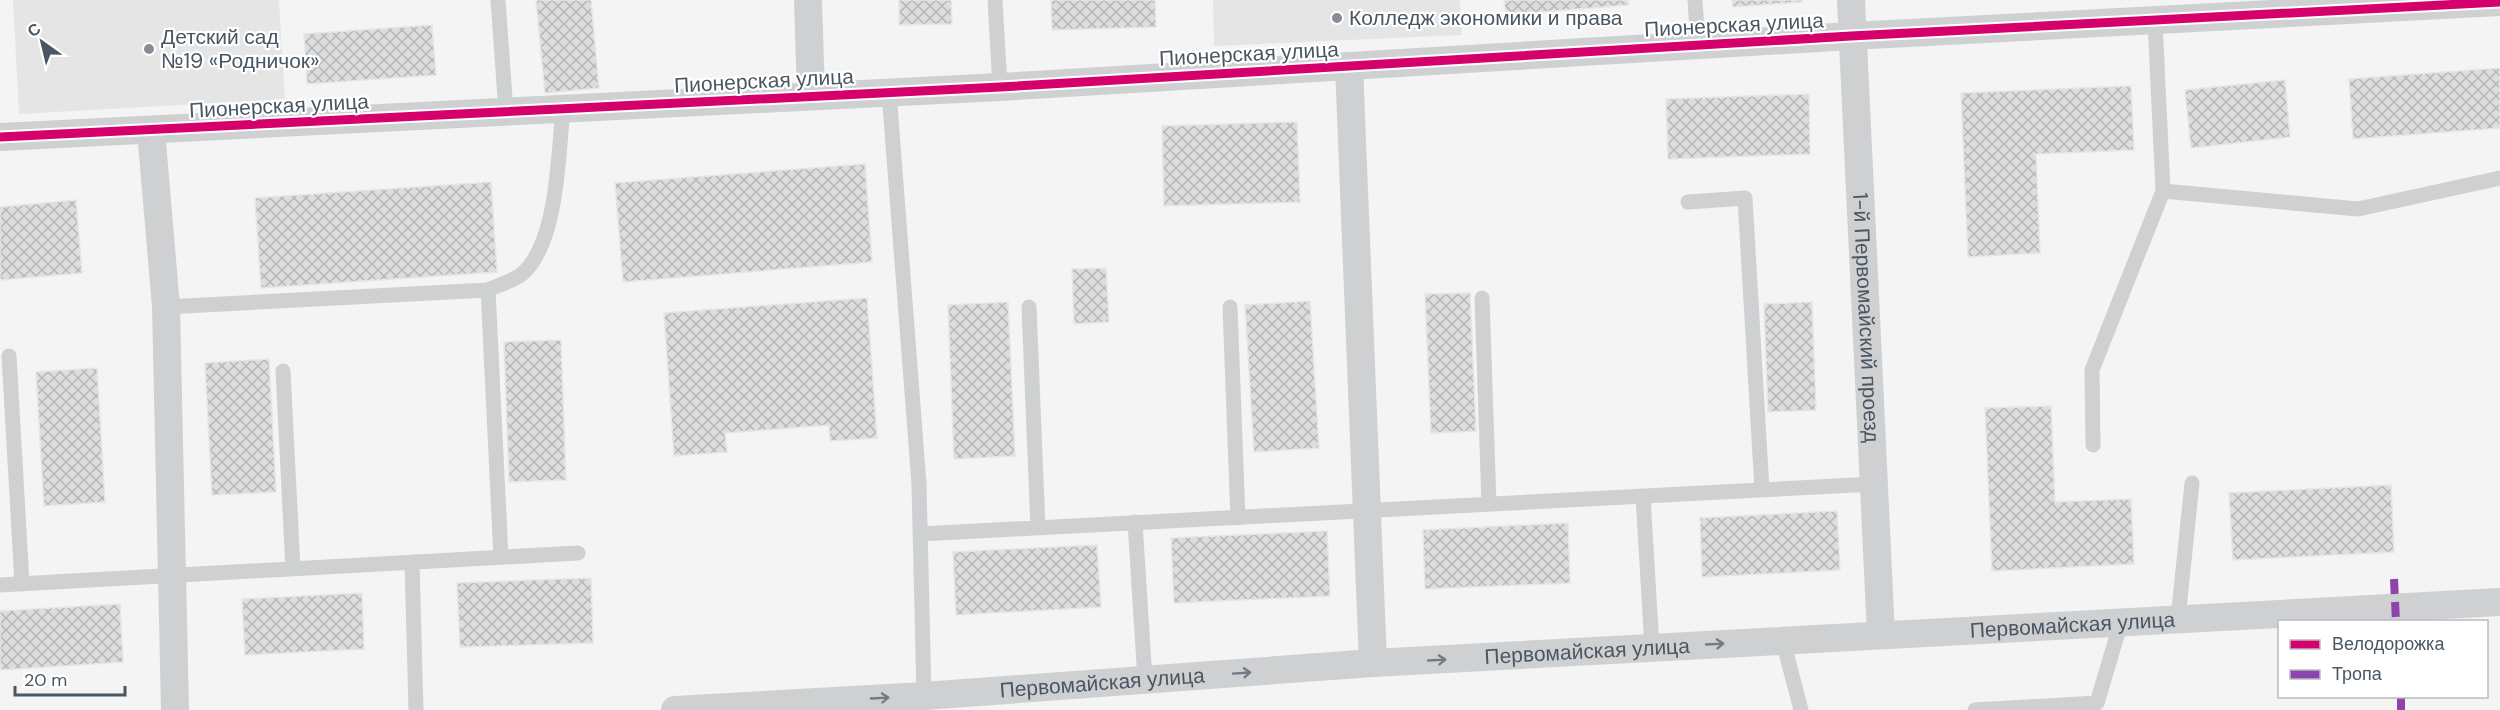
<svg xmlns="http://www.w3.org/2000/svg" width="2500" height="710" font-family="'DM Sans',sans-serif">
	<defs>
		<pattern id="building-cross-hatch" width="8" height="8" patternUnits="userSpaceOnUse" patternTransform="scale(1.5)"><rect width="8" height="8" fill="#ddddde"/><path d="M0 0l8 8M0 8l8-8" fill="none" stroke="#b5b6b7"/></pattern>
	</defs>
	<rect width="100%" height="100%" fill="#f4f4f4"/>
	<!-- education -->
	<path fill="#e6e5e6" d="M13,0H279L285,99L19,114Z
		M1213,0H1460L1462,35L1214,46Z"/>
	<!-- building -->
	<path fill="url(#building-cross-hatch)" stroke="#e5e6e7" stroke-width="1.5" d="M536,0H591L599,88L545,93Z
		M899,0H951L952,24L899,25Z
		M1051,0H1155L1156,27L1052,30Z
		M1504,0H1628V5L1506,15Z
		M1732,0H1802V2L1733,7Z
		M432,25L436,75L307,84L304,34Z
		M2500,68V128L2353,139L2349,79Z
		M2285,80L2290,137L2191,148L2185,90Z
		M2131,86L2134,150L2036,154L2040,253L1968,257L1961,93Z
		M1809,94L1810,154L1668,159L1666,99Z
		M1297,122L1300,202L1164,206L1162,126Z
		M865,164L872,262L623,282L615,183Z
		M491,182L497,272L261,288L255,198Z
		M76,200L82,273L0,280V207Z
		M1106,268L1109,322L1074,324L1072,269Z
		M1470,293L1476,431L1431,433L1425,294Z
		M867,298L877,438L830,441L829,425L725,433L727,452L674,456L664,313Z
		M1310,301L1319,448L1254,452L1245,305Z
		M1008,302L1015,456L954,459L948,305Z
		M1812,302L1816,410L1768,412L1764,304Z
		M561,340L566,480L509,482L504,342Z
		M269,359L276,492L212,495L205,363Z
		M97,368L105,502L44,506L36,372Z
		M2051,406L2055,502L2131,499L2134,564L1992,571L1985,408Z
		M2391,485L2394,552L2233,560L2229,493Z
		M1837,511L1840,570L1702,577L1700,518Z
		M1568,523L1570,583L1425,589L1423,530Z
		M1327,531L1330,596L1174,603L1171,538Z
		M1097,545L1101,607L956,615L953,552Z
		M591,578L593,643L460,647L457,583Z
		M362,593L364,649L245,655L242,599Z
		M120,604L123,662L0,670V611Z"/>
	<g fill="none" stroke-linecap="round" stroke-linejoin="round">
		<!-- service -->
		<path stroke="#ced0d2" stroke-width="15" d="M498,0L506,112
			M995,0L1000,87
			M1695,0L1698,45
			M2155,20L2163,191L2358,209L2500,178
			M889,92L919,484L924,696
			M1688,202L1745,198L1762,490
			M488,290L501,557
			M1482,298L1489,504
			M166,307L488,290C498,285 513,281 522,274C558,243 558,155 563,109
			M1029,307L1038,528
			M1230,307L1238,518
			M9,356L22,584
			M283,371L293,569
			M2093,445L2092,370L2163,191
			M1643,496L1652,648
			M1135,522L1145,680
			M920,534L1874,484
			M412,562L416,710
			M0,585L578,553
			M2178,619L2192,483
			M1783,641L1801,710
			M1975,710L2097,703L2121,622"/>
		<!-- minor -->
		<g stroke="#ced0d2" stroke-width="28">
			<path d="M808,0L811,96"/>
			<path id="s1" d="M1851,0L1881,635"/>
			<path d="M1349,66L1373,663"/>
			<path d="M151,131L166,307L175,710"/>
			<path d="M0,137L1000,87L1851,36L2500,2"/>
			<path id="s2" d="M675,710L924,696L1373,663L2500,602"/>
		</g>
		<!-- quiet -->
		<path stroke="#8e44ad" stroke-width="8" stroke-dasharray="15 8" stroke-linecap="butt" d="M2394,579L2396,622
			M2401,696V710"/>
		<defs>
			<path id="cycleway" d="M0,137L1000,87L1851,36L2500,2"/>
		</defs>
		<!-- cycleway casing -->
		<use href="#cycleway" stroke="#fff" stroke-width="13"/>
		<!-- cycleway -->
		<use href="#cycleway" stroke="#d6006c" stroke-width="9"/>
	</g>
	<!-- one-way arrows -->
	<defs><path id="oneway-shaft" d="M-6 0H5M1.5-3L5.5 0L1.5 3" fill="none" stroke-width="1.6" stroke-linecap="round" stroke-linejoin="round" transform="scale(1.5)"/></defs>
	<g stroke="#727b83">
		<use href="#oneway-shaft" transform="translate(1715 644) rotate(-3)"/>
		<use href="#oneway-shaft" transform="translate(1437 660) rotate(-3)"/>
		<use href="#oneway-shaft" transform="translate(1242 673) rotate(-4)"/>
		<use href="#oneway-shaft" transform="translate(880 698) rotate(-3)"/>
	</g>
	<!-- markers -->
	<g fill="#868d94" stroke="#fff" stroke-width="2">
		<circle cx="1337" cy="18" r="6"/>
		<circle cx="149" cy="49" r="6"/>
	</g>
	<g text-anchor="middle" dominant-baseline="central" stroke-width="4.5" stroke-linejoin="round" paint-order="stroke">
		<!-- poi labels -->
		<g font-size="21" fill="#4a5661" stroke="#fff" text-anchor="start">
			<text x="1349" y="18">Колледж экономики и права</text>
			<text x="161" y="37">Детский сад<tspan x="161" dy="24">№19 «Родничок»</tspan></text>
		</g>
		<!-- street labels -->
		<g font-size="21" fill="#4a5661" stroke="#fff">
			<text transform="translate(1734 25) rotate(-3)">Пионерская улица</text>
			<text transform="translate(1249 54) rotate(-3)">Пионерская улица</text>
			<text transform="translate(764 81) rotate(-3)">Пионерская улица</text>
			<text transform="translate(279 106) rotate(-3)">Пионерская улица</text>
			<text stroke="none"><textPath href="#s1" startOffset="318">1-й Первомайский проезд</textPath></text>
			<text stroke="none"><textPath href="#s2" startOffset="1400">Первомайская улица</textPath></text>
			<text stroke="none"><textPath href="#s2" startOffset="914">Первомайская улица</textPath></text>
			<text stroke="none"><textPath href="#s2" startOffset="428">Первомайская улица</textPath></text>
		</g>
	</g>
	<!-- legend -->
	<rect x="2278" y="620" width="210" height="78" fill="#ffffff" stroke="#b7bbc0" stroke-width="1.5"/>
	<rect x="2290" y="640" width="30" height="9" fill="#d6006c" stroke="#b7bbc0" stroke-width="1.5"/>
	<text x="2332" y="650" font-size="18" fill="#4a5661">Велодорожка</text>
	<rect x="2290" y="670" width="30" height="9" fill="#8e44ad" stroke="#b7bbc0" stroke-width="1.5"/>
	<text x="2332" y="680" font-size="18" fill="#4a5661">Тропа</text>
	<!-- north arrow -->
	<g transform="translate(42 42) rotate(326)" stroke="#ffffff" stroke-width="4.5" paint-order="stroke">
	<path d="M0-4.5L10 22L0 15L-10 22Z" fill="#4a5661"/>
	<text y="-9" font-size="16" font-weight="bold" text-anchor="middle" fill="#4a5661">С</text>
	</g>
	<!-- scale -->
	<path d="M15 686v9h110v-9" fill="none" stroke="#4a5661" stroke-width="3"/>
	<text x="24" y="686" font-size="18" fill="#4a5661" stroke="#ffffff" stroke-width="4.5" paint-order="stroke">20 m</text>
</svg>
